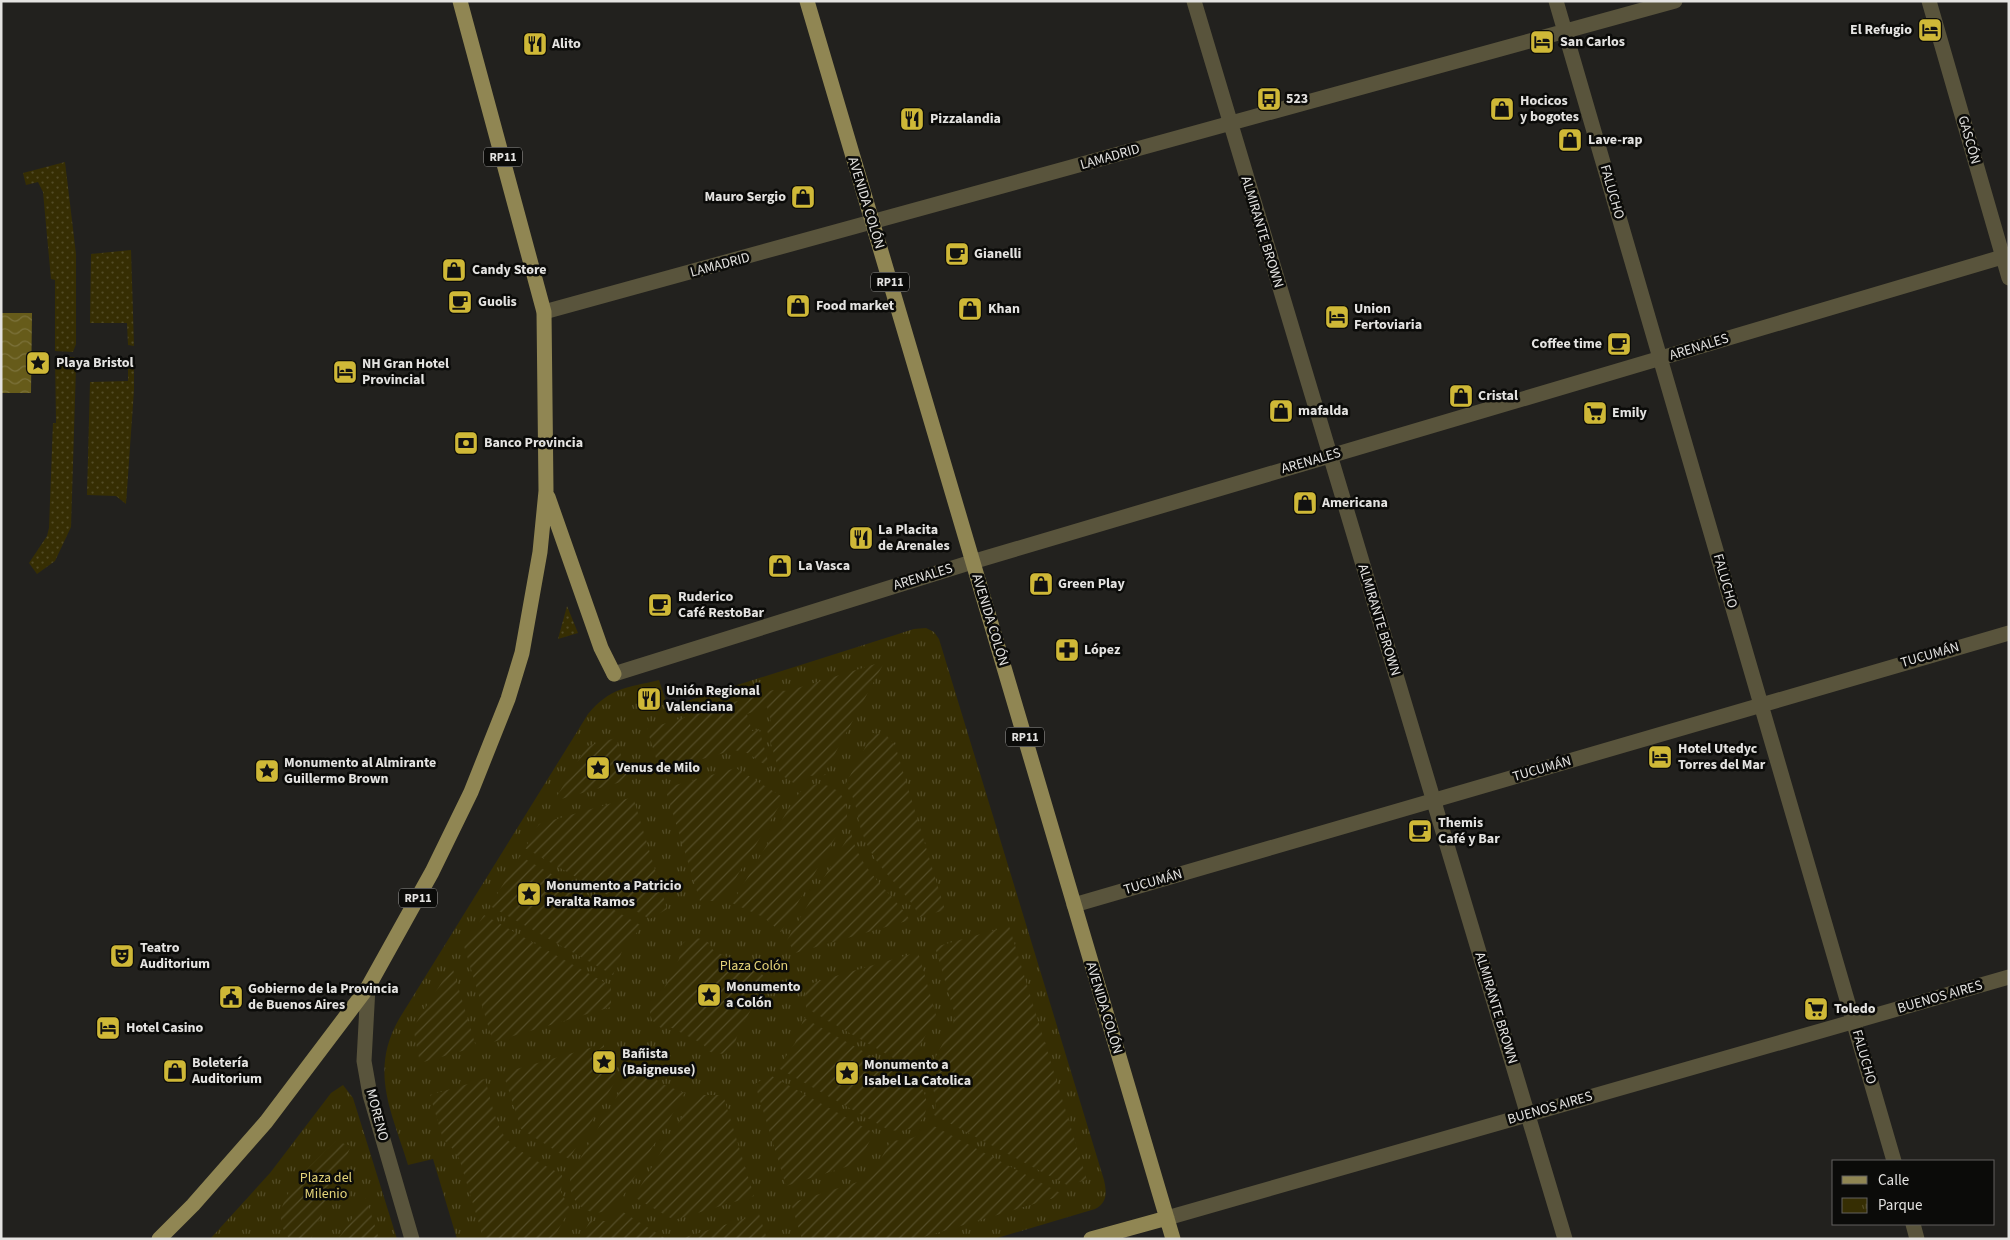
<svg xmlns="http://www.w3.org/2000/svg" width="2010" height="1240" font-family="'Source Sans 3',sans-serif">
	<defs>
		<pattern id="grass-dots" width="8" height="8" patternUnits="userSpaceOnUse" patternTransform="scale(1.25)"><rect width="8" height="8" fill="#362e03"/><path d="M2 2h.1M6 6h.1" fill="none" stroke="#534c27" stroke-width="1.8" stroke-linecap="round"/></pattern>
		<pattern id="park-tufts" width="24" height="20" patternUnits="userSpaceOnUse" patternTransform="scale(1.25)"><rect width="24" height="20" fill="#362e03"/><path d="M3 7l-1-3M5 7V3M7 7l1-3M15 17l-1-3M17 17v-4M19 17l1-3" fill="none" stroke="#534c27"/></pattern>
		<pattern id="garden-furrows" width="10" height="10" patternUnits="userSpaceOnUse" patternTransform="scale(1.25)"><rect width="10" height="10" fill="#362e03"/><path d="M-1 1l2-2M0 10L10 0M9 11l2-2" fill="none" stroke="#534c27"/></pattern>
		<pattern id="water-waves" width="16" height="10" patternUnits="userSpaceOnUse" patternTransform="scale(1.25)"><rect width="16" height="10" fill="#665b1a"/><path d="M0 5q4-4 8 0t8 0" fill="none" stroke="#7c723b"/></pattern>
	</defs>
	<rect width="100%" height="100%" fill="#22211e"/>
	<!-- grass -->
	<path fill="url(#grass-dots)" d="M65,162L76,254V344L73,352L55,351V280L51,279L43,192L38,182L26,185L23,173Z
		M131,250L134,346L128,345L127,323H90L91,254Z
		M58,357H74L76,367L71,527L55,561L37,574L29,563L47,536L49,528L53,423H56L55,359Z
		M134,359V390L126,504L116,496L87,495L90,382L128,381V360Z
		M567,606L578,633L558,639Z"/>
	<!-- park -->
	<path fill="url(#park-tufts)" d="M926,628L934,632L939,639L1104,1180C1107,1193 1107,1203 1095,1209L994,1239H457L433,1159L408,1165C392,1112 369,1072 399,1019L588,714C611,687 626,688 659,680L668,707L914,629Z
		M343,1085L353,1098L397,1239H210L270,1173L331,1093Z"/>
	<!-- garden -->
	<path fill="url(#garden-furrows)" d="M885,661L824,774L826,775L808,776L795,784L780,774L766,727L772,725L767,707L747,714L752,731L759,729L770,768L747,753L734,750L660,771L647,729L773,690L788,691Z
		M873,733L887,736L895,745L945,910L920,917C904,886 876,871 863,835C856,817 858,799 845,785Z
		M616,738L628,780L554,801L587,746Z
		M736,768L784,798L722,901H700L665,788Z
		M817,784C837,785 848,797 847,817L781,932L763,917L732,903L795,798L804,788Z
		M633,797L667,909L650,919L525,848L539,824Z
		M851,832C858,869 891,891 910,920L795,953L787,940Z
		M520,856L642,926L622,951L613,975L490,906Z
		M484,915L611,986V1007L493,1042L464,946Z
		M1009,926L1087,1180L1067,1185L934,1115C938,1100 935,1088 925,1077L953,1024L955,1015L935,947Z
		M696,938L706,940L713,950L746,967L758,969L765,978V990L762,995L756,1000L737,1036L734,1047L725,1054L713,1053L708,1051L703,1044L672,1028H661L652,1020L650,1014L651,1003L661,994L679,959L680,947L684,942Z
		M918,952L936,1015L909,1067L806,1008L805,985Z
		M452,966L476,1047L420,1063L414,1032L417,1021Z
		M804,1018L916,1081C940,1105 920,1139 887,1129L778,1068L795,1043Z
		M604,1044V1047L598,1050L595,1057L607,1072L615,1070L616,1080L569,1159L521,1129L503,1073Z
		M636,1064L662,1084L685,1093L620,1201C598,1227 563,1205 571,1174Z
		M770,1075L874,1133L858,1163L786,1186L755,1084Z
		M485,1079C490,1095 495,1125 506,1138C518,1153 545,1165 562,1175L561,1192L570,1209L553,1239H481V1230L459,1158L452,1148L443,1139L430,1095Z
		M695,1095H723L754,1196L674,1220L634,1197Z
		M930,1124L1064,1195L917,1239H802L791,1203L867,1179L874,1172L891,1140C907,1142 920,1137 930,1124Z
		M336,1141L351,1146L311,1239H290C259,1206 314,1163 336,1141Z
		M366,1198L379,1239H338Z
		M623,1212L663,1237L669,1239H580L590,1221H607Z
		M759,1214L767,1239H680Z"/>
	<!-- water -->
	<path fill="url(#water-waves)" d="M1,313H32L31,393H1Z"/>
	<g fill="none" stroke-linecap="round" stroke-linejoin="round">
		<!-- minor -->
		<path stroke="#59543c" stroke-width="15" d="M1194,1L1565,1239
			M1556,1L1894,1161
			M1929,1L2009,278
			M544,312C922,211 1298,103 1675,1
			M614,674L972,562L2009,255
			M1074,905L2009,633
			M368,987L364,1061L370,1095L412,1239
			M1913,1224L1917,1239"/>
		<!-- tertiary -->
		<path stroke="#59543c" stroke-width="15" d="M1167,1218L2009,977"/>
		<!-- primary -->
		<path stroke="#908653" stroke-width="15" d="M807,1L1173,1239
			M548,497L601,648L614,674
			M159,1239L193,1205L266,1122L368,987L432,872L471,792L508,699L522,653L540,552L546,491L544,312L460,1
			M1091,1239L1167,1218"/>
	</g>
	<!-- icons -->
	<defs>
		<symbol id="hotel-square" viewBox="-11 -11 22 22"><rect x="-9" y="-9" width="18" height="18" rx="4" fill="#cfb837" stroke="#0b0b09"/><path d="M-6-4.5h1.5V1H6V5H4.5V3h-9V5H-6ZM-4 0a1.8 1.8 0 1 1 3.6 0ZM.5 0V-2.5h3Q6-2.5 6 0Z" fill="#111"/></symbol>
		<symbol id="restaurant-square" viewBox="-11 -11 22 22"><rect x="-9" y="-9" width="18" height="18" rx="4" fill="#cfb837" stroke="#0b0b09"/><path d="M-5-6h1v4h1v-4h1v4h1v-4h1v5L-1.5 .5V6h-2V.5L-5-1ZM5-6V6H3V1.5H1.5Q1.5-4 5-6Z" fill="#111"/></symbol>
		<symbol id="bus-square" viewBox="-11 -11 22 22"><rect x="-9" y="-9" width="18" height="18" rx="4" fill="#cfb837" stroke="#0b0b09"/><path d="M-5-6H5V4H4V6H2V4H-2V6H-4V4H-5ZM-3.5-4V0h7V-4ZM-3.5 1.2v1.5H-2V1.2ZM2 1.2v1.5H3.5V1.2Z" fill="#111"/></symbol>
		<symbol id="shop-square" viewBox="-11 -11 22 22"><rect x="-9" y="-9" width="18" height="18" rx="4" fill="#cfb837" stroke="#0b0b09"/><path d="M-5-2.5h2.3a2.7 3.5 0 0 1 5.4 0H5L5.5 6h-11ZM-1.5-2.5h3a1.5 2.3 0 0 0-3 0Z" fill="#111"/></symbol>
		<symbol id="cafe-square" viewBox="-11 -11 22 22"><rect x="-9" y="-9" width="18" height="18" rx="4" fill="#cfb837" stroke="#0b0b09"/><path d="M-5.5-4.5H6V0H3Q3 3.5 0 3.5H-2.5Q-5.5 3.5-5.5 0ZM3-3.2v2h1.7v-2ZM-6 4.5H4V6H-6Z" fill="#111"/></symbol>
		<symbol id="sight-square" viewBox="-11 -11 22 22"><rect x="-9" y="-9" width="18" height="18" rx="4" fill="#cfb837" stroke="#0b0b09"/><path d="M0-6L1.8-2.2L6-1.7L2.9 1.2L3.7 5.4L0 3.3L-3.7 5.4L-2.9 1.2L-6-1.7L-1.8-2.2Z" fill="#111"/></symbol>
		<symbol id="supermarket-square" viewBox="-11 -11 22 22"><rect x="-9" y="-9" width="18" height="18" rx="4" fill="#cfb837" stroke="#0b0b09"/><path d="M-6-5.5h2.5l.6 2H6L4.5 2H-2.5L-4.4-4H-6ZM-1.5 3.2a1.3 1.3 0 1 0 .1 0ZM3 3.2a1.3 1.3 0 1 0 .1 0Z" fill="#111"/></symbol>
		<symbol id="bank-square" viewBox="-11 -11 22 22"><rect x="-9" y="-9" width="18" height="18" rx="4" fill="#cfb837" stroke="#0b0b09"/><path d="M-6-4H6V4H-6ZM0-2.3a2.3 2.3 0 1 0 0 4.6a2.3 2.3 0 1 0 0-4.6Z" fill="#111"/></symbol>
		<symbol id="pharmacy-square" viewBox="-11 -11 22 22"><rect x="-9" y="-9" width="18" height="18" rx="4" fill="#cfb837" stroke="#0b0b09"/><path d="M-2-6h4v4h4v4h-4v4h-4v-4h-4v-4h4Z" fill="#111"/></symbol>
		<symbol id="theatre-square" viewBox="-11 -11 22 22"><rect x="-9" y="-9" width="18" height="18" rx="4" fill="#cfb837" stroke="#0b0b09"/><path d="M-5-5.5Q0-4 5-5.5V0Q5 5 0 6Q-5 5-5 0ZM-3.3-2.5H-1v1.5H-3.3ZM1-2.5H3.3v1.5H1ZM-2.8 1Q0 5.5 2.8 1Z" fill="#111"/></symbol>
		<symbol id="civic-square" viewBox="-11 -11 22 22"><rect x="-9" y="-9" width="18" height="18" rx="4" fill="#cfb837" stroke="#0b0b09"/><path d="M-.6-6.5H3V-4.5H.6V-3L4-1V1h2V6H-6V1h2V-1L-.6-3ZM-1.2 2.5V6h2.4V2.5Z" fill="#111"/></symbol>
	</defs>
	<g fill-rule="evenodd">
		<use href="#hotel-square" x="1916" y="16" width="28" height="28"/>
		<use href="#hotel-square" x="1528" y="28" width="28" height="28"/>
		<use href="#restaurant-square" x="521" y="30" width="28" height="28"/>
		<use href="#bus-square" x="1255" y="85" width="28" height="28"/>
		<use href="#shop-square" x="1488" y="95" width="28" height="28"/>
		<use href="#restaurant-square" x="898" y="105" width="28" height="28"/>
		<use href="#shop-square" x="1556" y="126" width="28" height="28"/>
		<use href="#shop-square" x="789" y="183" width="28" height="28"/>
		<use href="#cafe-square" x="943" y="240" width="28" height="28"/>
		<use href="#shop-square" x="440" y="256" width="28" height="28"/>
		<use href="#cafe-square" x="446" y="288" width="28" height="28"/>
		<use href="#shop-square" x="784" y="292" width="28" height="28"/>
		<use href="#shop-square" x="956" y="295" width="28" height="28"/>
		<use href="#hotel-square" x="1323" y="303" width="28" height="28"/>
		<use href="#cafe-square" x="1605" y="330" width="28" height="28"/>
		<use href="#sight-square" x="24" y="349" width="28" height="28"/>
		<use href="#hotel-square" x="331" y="358" width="28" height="28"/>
		<use href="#shop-square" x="1447" y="382" width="28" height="28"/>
		<use href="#shop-square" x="1267" y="397" width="28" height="28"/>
		<use href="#supermarket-square" x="1581" y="399" width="28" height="28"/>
		<use href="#bank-square" x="452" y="429" width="28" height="28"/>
		<use href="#shop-square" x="1291" y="489" width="28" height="28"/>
		<use href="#restaurant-square" x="847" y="524" width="28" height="28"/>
		<use href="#shop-square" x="766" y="552" width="28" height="28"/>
		<use href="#shop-square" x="1027" y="570" width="28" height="28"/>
		<use href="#cafe-square" x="646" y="591" width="28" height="28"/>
		<use href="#pharmacy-square" x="1053" y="636" width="28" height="28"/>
		<use href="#restaurant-square" x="635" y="685" width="28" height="28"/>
		<use href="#hotel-square" x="1646" y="743" width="28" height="28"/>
		<use href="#sight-square" x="584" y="754" width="28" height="28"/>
		<use href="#sight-square" x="253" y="757" width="28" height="28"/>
		<use href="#cafe-square" x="1406" y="817" width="28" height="28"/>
		<use href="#sight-square" x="515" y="880" width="28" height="28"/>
		<use href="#theatre-square" x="108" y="942" width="28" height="28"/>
		<use href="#sight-square" x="695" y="981" width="28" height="28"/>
		<use href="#civic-square" x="217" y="983" width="28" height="28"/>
		<use href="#supermarket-square" x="1802" y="995" width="28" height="28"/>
		<use href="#hotel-square" x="94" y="1014" width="28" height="28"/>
		<use href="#sight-square" x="590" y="1048" width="28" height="28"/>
		<use href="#shop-square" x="161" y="1057" width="28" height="28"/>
		<use href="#sight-square" x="833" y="1059" width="28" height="28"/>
	</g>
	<g text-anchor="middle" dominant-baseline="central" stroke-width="5" stroke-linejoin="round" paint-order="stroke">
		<!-- shield labels -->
		<g fill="#0b0b09" stroke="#a3a2a0" stroke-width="1">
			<rect x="484" y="147.5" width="38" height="19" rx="4"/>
			<rect x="871" y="272.5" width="38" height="19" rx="4"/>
			<rect x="1006" y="727.5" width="38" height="19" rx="4"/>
			<rect x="399" y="888.5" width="38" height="19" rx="4"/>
		</g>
		<g font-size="12" font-weight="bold" fill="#e4e3e1">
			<text x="503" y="157">RP11</text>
			<text x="890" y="282">RP11</text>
			<text x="1025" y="737">RP11</text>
			<text x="418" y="898">RP11</text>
		</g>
		<!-- poi labels -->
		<g font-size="14" font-weight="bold" fill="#e4e3e1" stroke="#0b0b09" text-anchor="start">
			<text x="1912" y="30" text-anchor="end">El Refugio</text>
			<text x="1560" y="42">San Carlos</text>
			<text x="552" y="44">Alito</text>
			<text x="1286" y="99">523</text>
			<text x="1520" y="101">Hocicos<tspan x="1520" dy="16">y bogotes</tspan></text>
			<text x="930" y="119">Pizzalandia</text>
			<text x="1588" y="140">Lave-rap</text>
			<text x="786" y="197" text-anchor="end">Mauro Sergio</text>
			<text x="974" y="254">Gianelli</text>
			<text x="472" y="270">Candy Store</text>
			<text x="478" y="302">Guolis</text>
			<text x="816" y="306">Food market</text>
			<text x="988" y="309">Khan</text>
			<text x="1354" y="309">Union<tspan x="1354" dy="16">Fertoviaria</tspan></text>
			<text x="1602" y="344" text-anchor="end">Coffee time</text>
			<text x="56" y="363">Playa Bristol</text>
			<text x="362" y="364">NH Gran Hotel<tspan x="362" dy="16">Provincial</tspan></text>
			<text x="1478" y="396">Cristal</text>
			<text x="1298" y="411">mafalda</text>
			<text x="1612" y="413">Emily</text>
			<text x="484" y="443">Banco Provincia</text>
			<text x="1322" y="503">Americana</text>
			<text x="878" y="530">La Placita<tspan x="878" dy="16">de Arenales</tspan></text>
			<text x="798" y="566">La Vasca</text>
			<text x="1058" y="584">Green Play</text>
			<text x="678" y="597">Ruderico<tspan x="678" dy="16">Café RestoBar</tspan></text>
			<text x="1084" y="650">López</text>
			<text x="666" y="691">Unión Regional<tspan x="666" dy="16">Valenciana</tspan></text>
			<text x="1678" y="749">Hotel Utedyc<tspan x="1678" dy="16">Torres del Mar</tspan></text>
			<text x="284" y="763">Monumento al Almirante<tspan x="284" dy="16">Guillermo Brown</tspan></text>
			<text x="616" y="768">Venus de Milo</text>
			<text x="1438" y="823">Themis<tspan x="1438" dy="16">Café y Bar</tspan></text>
			<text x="546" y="886">Monumento a Patricio<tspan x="546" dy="16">Peralta Ramos</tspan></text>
			<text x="140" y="948">Teatro<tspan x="140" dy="16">Auditorium</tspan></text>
			<text x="726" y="987">Monumento<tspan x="726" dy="16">a Colón</tspan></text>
			<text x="248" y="989">Gobierno de la Provincia<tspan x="248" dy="16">de Buenos Aires</tspan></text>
			<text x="1834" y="1009">Toledo</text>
			<text x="126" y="1028">Hotel Casino</text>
			<text x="622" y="1054">Bañista<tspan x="622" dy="16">(Baigneuse)</tspan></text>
			<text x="192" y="1063">Boletería<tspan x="192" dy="16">Auditorium</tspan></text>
			<text x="864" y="1065">Monumento a<tspan x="864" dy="16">Isabel La Catolica</tspan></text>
		</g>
		<!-- street labels -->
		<g font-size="14" fill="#e4e3e1" stroke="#0b0b09">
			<text transform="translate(1969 140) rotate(74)">GASCÓN</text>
			<text transform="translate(1110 157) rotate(-16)">LAMADRID</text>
			<text transform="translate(1612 192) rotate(74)">FALUCHO</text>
			<text transform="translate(866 203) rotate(73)">AVENIDA COLÓN</text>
			<text transform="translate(1262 232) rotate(73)">ALMIRANTE BROWN</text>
			<text transform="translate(720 265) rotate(-15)">LAMADRID</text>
			<text transform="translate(1699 347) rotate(-17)">ARENALES</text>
			<text transform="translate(1311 461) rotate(-16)">ARENALES</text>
			<text transform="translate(923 577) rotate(-17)">ARENALES</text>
			<text transform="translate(1725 581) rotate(74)">FALUCHO</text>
			<text transform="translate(990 620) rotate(73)">AVENIDA COLÓN</text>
			<text transform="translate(1379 620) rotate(73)">ALMIRANTE BROWN</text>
			<text transform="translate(1930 655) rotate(-16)">TUCUMÁN</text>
			<text transform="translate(1542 769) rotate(-16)">TUCUMÁN</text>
			<text transform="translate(1153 882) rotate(-16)">TUCUMÁN</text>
			<text transform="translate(1940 997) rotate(-16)">BUENOS AIRES</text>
			<text transform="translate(1104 1008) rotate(73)">AVENIDA COLÓN</text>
			<text transform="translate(1496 1008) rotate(73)">ALMIRANTE BROWN</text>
			<text transform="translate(1864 1057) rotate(74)">FALUCHO</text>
			<text transform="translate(1550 1108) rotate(-16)">BUENOS AIRES</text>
			<text transform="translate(377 1115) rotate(75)">MORENO</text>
		</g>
		<!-- park labels -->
		<g font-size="14" fill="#e5d479" stroke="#0b0b09">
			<text x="754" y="966">Plaza Colón</text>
			<text x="326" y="1178">Plaza del<tspan x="326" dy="16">Milenio</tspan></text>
		</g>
	</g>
	<!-- border -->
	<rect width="2010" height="1240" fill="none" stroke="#e4e3e1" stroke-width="5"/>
	<!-- legend -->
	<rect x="1832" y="1160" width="162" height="65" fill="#0b0b09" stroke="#62615f"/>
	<rect x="1842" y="1176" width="25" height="8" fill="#908653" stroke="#62615f"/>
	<text x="1878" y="1185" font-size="15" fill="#e4e3e1">Calle</text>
	<rect x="1842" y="1198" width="25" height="15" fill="url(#park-tufts)" stroke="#62615f"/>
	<text x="1878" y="1210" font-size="15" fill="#e4e3e1">Parque</text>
</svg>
